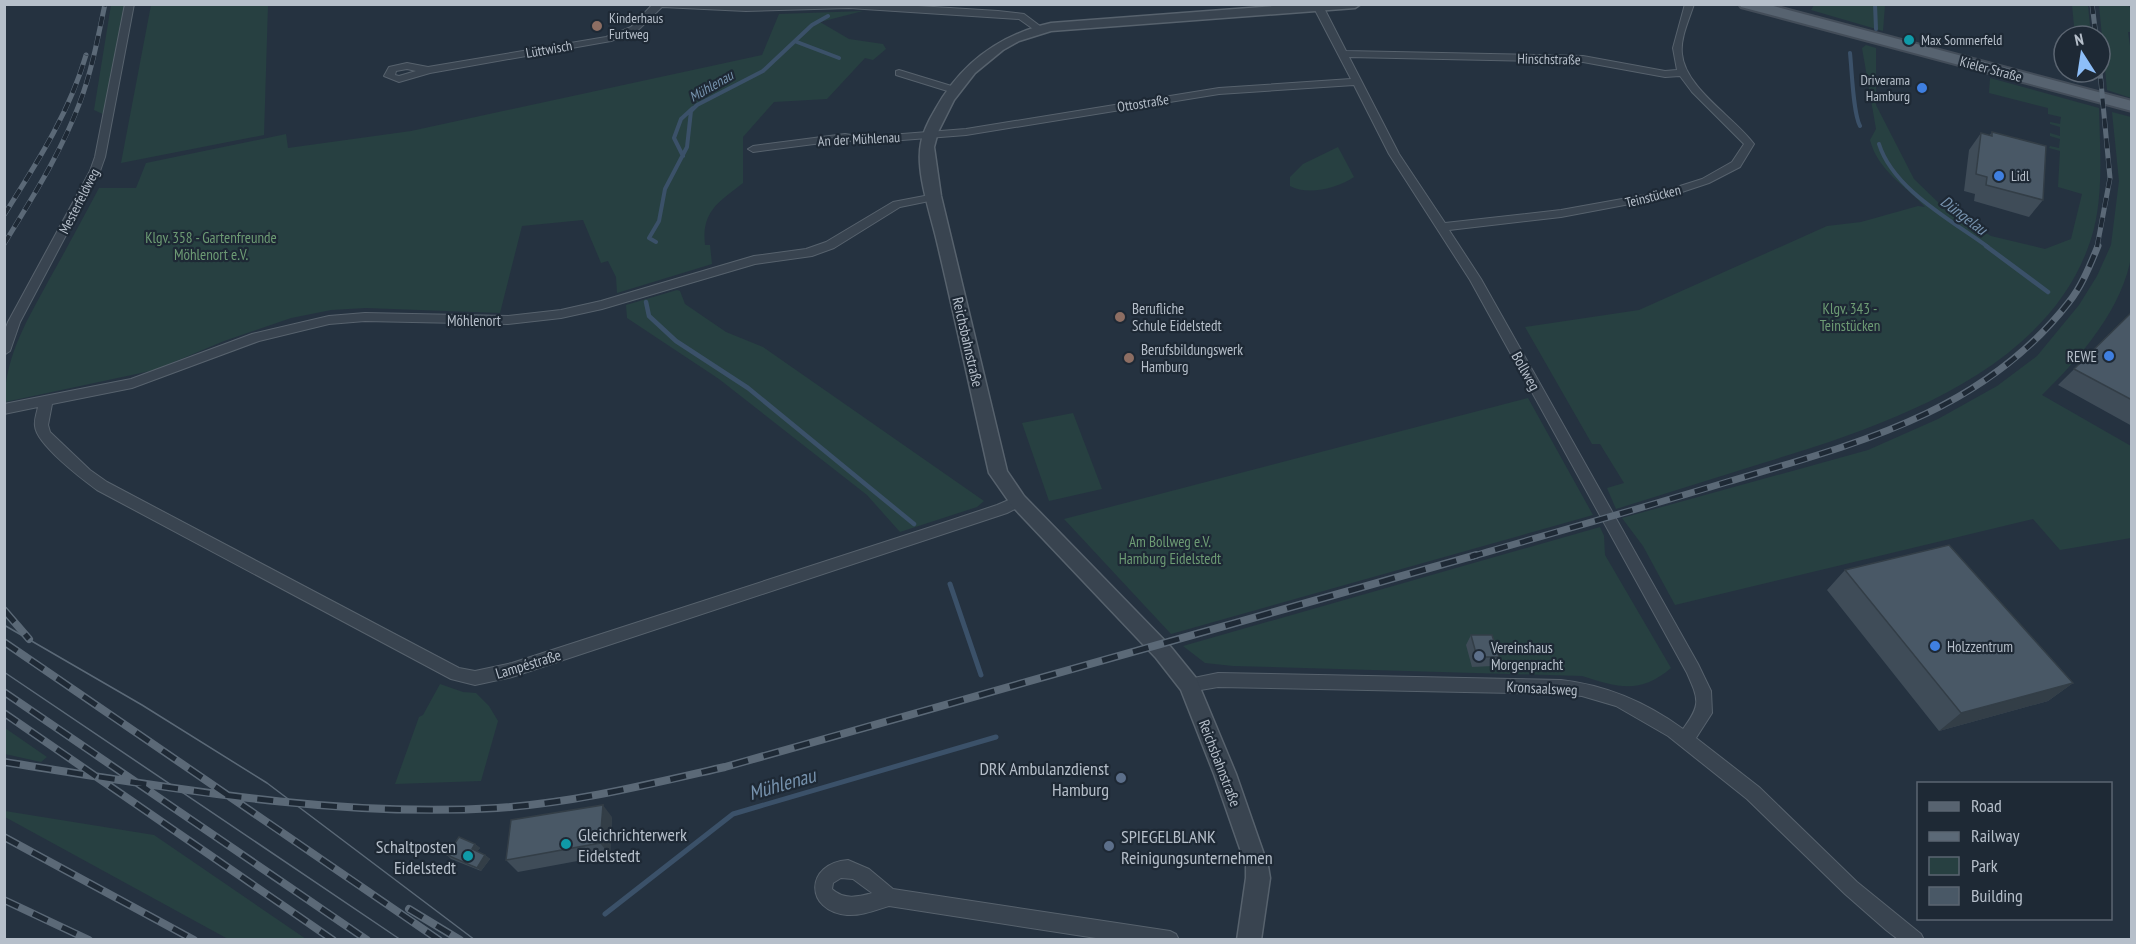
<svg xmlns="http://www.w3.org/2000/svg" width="2136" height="944" font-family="'PT Sans Narrow',sans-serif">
	<rect width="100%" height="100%" fill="#253240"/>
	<!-- green -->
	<path fill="#274041" d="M111,5H124L107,116L94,110Z
		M151,5H268L264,135L121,163Z
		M1814,5H1885L1883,31L1811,10Z
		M2072,5H2088L2091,36H2075Z
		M2099,5H2127L2131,8V32H2128L2132,59L2131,98L2107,90Z
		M863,11L820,22L849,39L883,44L886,49L873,60L865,58L827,99L774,102L743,137V183C720,201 701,211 705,245H710L712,264L617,293L616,277L608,261L601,263L583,220L522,226L500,313L366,308L331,310L291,318L224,341L155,370L5,402C4,357 29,317 50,278C67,248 83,218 99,188H136L146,163L286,134L288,148L411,131L762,55L779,14Z
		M1866,45L1876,48V105L1914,179L1945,209L1991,236L2045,249L2071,239L2082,194L2058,187L2060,151L2049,148L2050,146L2059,148L2060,139L2050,136V133L2060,136V127L2050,124V122L2060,124L2061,117L2048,114V108L1989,93L1990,78L2099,108C2100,150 2104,199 2091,239C2048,373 1883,426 1763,463C1714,478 1665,494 1616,509L1607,488L1624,483L1600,444H1592L1525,327L1639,310L1827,226L1861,222L1918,206L1925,207C1905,185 1878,171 1870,140L1876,129L1862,48Z
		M2112,112L2131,117C2132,158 2135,209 2132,250C2126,305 2080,358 2042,395L2131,446V538L2060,550L2033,519L1675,605L1643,546L1622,518L1868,450L1938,419L1997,386L2037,356L2079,305L2097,276L2111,245L2119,181Z
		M1338,147L1354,177C1338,188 1308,196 1290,186V177L1303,164Z
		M677,290L680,291L685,304L726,332L763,347L984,501L977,507L900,532L867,495L719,379L627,318L626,305Z
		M1528,398L1593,515L1171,634L1064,519Z
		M1073,413L1102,489L1049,501L1022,423Z
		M1600,527L1604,536L1605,555L1671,668C1639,695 1618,687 1582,676L1233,666L1205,663L1183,646Z
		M440,684L463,692L476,693L489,706L498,721L481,781L395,784L419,717L423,715Z
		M4,728H5L47,757L41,762L5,754Z
		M5,811L154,835L306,939H228L5,817Z"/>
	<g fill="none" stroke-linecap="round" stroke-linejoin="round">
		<!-- stream-far2 -->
		<path stroke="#3b5169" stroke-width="4" d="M1875,4L1876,29
			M797,42L839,58
			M1850,53C1852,71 1853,113 1860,126
			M1879,144C1893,189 1951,220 1988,247
			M683,156L674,138L681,119L693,108
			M656,242L649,238L659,221L665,189L687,147L691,111L697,105L763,71L812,25L828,16"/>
		<!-- stream-far1 -->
		<path stroke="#3b5169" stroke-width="4.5" d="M1986,246L2048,292
			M646,302L649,316L676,341L748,388L914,524"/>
		<!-- stream -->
		<path stroke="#3b5169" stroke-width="5" d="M950,584L981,675
			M605,914L733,814L996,737"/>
		<defs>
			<path id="minor" d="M125,4H134L105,157L100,171L20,322L10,351L4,355V332L8,322L90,171L95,157Z
				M653,4H886L998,11L1024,14L1044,29L1036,31L1019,19L849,8L746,11L662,7L637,31L611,41L430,73L399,82L384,76L389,67L407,63L428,67L606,37L631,27ZM407,69L416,71L399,76L395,75L396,71Z
				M1685,4H1694C1689,20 1680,38 1682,54C1685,88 1734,117 1754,144L1740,167L1709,183L1667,197L1561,217L1449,230L1481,279L1698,664L1711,691L1712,713L1696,738L1759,787L1857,882L1921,934L1924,940H1899L1886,930L1845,894L1747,799L1668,736L1616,706L1582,696L1561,694L1218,687L1189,692L1184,690L1181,685L1184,680L1218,673L1561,680C1606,685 1646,702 1683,729C1701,705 1699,700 1687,673L1470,280L1389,154L1354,85L1219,94L966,135L864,143L845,140L753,152L748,149L753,146L845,134L864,137L966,129L1219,88L1351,79L1314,8L1319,5L1324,8L1346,51L1583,56L1665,71L1677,70L1673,48ZM1349,57L1583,62L1665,77L1680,76L1692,92L1744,144L1732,162L1702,179L1661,192L1561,210L1445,223L1399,154Z
				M899,70L958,88L959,90L954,93L896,75V71Z
				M935,194L939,195V199L900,207L834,248L812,256L755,264L602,309L561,318L508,324L365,321L329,324L259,341L132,388L52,404L48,425L50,432L90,470L107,482L459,668L475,671L512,663L931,527L997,505L1018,496L1023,497L1025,501L1023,505L1007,513L512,677L475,685L451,679L97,490C82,479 36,444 35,426C34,420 37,412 38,407L4,414V404L131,379L252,334L329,316L365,313L508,316L561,310L601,301L754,256L806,249L826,242L893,202Z
				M848,860L869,869L893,889L1170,931L1176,934L1179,940H1109L889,906C876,910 861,916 847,915C804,911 805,863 848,860ZM841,878L853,879L872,893C858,897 844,900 832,889L833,883Z"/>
			<path id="tertiary" d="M1300,4H1361L1355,8L1051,31L1019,41L1003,50L975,73L954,100L938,132L934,147L941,196L1007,471L1024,496L1170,646L1196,678L1236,774L1268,866L1270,878L1261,940H1237L1246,878V866L1214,774L1181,690L1156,658L1012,506L989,473C972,398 956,322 938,246C932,217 915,173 921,143C923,132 929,120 935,110C961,63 999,35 1051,23Z"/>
			<path id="primary" d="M1739,4H1766L2132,101V111L1741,7Z"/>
		</defs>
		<!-- minor casing -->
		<use href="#minor" stroke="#57626d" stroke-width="2"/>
		<!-- tertiary casing -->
		<use href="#tertiary" stroke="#57626d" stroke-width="3"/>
		<!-- primary casing -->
		<use href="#primary" stroke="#434d59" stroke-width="4"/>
		<!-- minor -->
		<use href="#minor" fill="#394450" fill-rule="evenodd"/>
		<!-- tertiary -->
		<use href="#tertiary" fill="#394450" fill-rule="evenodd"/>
		<!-- primary -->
		<use href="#primary" fill="#576370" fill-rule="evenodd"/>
		<!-- tram -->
		<path stroke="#5b6977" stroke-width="1.5" d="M4,625L142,705L267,783L475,940
			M4,672L401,940"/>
		<defs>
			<path id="rail-far2" d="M2092,4L2096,36
				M4,215C36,164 69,114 86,55
				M4,244C32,198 61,153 80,102C92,70 98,37 105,4
				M2097,247L2110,178L2100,72"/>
			<path id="rail-far1" d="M1470,557C1556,532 1642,508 1727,482C1855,444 1983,413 2069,302C2082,286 2090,265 2098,246"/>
			<path id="rail" d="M4,610L29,639
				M4,642L439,940
				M4,692L367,940
				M4,713L333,940
				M4,762C167,787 331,818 497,808C574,803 650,784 725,767L1476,555
				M4,837L194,940
				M4,900L89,940
				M409,909L460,940"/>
		</defs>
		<!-- rail-far2 casing -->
		<use href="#rail-far2" stroke="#5b6977" stroke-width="5"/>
		<!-- rail-far1 casing -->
		<use href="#rail-far1" stroke="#5b6977" stroke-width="7"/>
		<!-- rail casing -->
		<use href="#rail" stroke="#5b6977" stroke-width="8"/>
		<!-- rail-far2 -->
		<use href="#rail-far2" stroke="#1e2935" stroke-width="4" stroke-dasharray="10" stroke-linecap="butt"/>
		<!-- rail-far1 -->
		<use href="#rail-far1" stroke="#1e2935" stroke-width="4.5" stroke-dasharray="13" stroke-linecap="butt"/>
		<!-- rail -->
		<use href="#rail" stroke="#1e2935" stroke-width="5" stroke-dasharray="16" stroke-linecap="butt"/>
	</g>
	<!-- wall -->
	<path fill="#3f4c58" d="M1992,132L2043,200L2029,217L1974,201L1975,194L1964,191L1969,150L1981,133L1989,136Z
		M2132,312V426L2058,385Z
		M1845,570L2073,683L2048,701L1939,731L1827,590Z
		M1471,635L1499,657L1493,666L1472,667L1466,645Z
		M612,817L610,855L518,872L506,860Z
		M475,844L480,848L477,851L485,855L490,859L481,871L451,859L447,855Z"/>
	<!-- shaded-wall -->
	<path fill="#333e47" d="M2073,683L2048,701L1939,731L1961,713Z
		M603,805L612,817L610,855L600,843Z
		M475,844L480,848L476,853L472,849Z
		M485,855L490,859L481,871L477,868Z"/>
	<!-- building -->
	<path fill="#495866" stroke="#333e47" stroke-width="1.5" d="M1992,132L2046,146L2043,200L1986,185L1987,177L1976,174L1981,133L1992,136Z
		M2132,312V400L2074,369Z
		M1949,545L2073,683L1961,713L1845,570Z
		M1471,635H1492L1499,657H1477Z
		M603,805L600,843L506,860L511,820Z
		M459,837L475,844L472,849L485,855L477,868L447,855Z"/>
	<!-- markers -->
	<g fill="#8d6e63" stroke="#1e2935" stroke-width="2">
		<circle cx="597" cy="26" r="6"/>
		<circle cx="1120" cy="317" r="6"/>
		<circle cx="1129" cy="358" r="6"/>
	</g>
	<g fill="#0f9aa8" stroke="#1e2935" stroke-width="2">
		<circle cx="1909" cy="40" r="6"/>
		<circle cx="566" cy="844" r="6"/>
		<circle cx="468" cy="856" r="6"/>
	</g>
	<g fill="#3f7fe0" stroke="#1e2935" stroke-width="2">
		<circle cx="1922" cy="88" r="6"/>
		<circle cx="1999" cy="176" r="6"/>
		<circle cx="2109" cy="356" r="6"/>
		<circle cx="1935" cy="646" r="6"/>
	</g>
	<g fill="#5c6f8a" stroke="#1e2935" stroke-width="2">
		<circle cx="1479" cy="656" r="6"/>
		<circle cx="1121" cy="778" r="6"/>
		<circle cx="1109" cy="846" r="6"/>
	</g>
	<g text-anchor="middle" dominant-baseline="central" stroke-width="4.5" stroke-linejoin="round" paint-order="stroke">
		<!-- far-poi labels -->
		<g font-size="14" fill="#b6bfca" stroke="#1e2935" text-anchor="start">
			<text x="609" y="18">Kinderhaus<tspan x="609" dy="16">Furtweg</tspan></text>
			<text x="1921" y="40">Max Sommerfeld</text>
			<text x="1910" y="80" text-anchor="end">Driverama<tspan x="1910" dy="16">Hamburg</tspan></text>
			<text x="2011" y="176">Lidl</text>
		</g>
		<!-- far-street labels -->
		<g font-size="14" fill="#b6bfca" stroke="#1e2935">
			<text transform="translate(549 49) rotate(-10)">Lüttwisch</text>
			<text transform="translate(1549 59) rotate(1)">Hinschstraße</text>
			<text transform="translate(1991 69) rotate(15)">Kieler Straße</text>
			<text transform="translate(1143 103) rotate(-9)">Ottostraße</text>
			<text transform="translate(859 139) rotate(-3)">An der Mühlenau</text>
			<text transform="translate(1653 196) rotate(-14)">Teinstücken</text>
			<text transform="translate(79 201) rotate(-63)">Mesterfeldweg</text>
		</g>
		<!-- far-water labels -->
		<g font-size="14" font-style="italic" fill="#7692ad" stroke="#1e2935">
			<text transform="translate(711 86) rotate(-30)">Mühlenau</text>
		</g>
		<!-- park labels -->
		<g font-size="15" fill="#6d9b74" stroke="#1e2935">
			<text x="211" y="237">Klgv. 358 - Gartenfreunde<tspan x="211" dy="17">Möhlenort e.V.</tspan></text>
			<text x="1850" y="308">Klgv. 343 -<tspan x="1850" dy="17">Teinstücken</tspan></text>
			<text x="1170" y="541">Am Bollweg e.V.<tspan x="1170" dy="17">Hamburg Eidelstedt</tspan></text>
		</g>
		<!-- poi labels -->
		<g font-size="15" fill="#b6bfca" stroke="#1e2935" text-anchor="start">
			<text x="1132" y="308">Berufliche<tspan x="1132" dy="17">Schule Eidelstedt</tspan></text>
			<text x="1141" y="349">Berufsbildungswerk<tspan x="1141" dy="17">Hamburg</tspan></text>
			<text x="2097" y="356" text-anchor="end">REWE</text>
			<text x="1947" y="646">Holzzentrum</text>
			<text x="1491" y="647">Vereinshaus<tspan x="1491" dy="17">Morgenpracht</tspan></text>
		</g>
		<!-- street labels -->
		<g font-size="15" fill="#b6bfca" stroke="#1e2935">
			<text x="474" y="320">Möhlenort</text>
			<text transform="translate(968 342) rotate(77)">Reichsbahnstraße</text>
			<text transform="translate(1526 371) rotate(61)">Bollweg</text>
			<text transform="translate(528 664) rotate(-17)">Lampéstraße</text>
			<text transform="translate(1542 688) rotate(3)">Kronsaalsweg</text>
			<text transform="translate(1220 763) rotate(69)">Reichsbahnstraße</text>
		</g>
		<!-- water labels -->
		<g font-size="16" font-style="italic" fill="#7692ad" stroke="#1e2935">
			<text transform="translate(1964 215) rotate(37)">Düngelau</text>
		</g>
		<!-- near-poi labels -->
		<g font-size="18" fill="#b6bfca" stroke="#1e2935" text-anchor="end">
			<text x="1109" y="768">DRK Ambulanzdienst<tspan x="1109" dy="21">Hamburg</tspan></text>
			<text x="578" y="834" text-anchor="start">Gleichrichterwerk<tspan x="578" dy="21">Eidelstedt</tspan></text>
			<text x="1121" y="836" text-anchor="start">SPIEGELBLANK<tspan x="1121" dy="21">Reinigungsunternehmen</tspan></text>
			<text x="456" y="846">Schaltposten<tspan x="456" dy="21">Eidelstedt</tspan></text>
		</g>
		<!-- near-water labels -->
		<g font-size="20" font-style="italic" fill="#7692ad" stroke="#1e2935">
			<text transform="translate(782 784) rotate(-16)">Mühlenau</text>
		</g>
	</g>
	<!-- border -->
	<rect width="2136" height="944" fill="none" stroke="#b6bfca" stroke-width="12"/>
	<!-- legend -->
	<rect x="1917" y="782" width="195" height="138" fill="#1e2935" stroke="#5b6571" stroke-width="1.5"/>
	<rect x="1929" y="802" width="30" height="9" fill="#576370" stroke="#5b6571" stroke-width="1.5"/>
	<text x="1971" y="812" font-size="18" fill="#b6bfca">Road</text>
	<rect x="1929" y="832" width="30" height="9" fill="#5b6977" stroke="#5b6571" stroke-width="1.5"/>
	<text x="1971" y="842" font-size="18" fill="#b6bfca">Railway</text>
	<rect x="1929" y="857" width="30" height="18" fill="#274041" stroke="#5b6571" stroke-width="1.5"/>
	<text x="1971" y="872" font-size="18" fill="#b6bfca">Park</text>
	<rect x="1929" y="887" width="30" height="18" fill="#495866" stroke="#5b6571" stroke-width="1.5"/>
	<text x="1971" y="902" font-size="18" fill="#b6bfca">Building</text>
	<!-- north arrow -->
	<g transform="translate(2082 54) rotate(348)"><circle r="28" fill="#1e2935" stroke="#5b6571" stroke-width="1.5"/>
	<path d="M0-4.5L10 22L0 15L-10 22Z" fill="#8dbef8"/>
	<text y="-9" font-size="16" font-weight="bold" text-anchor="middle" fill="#b6bfca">N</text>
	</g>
</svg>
